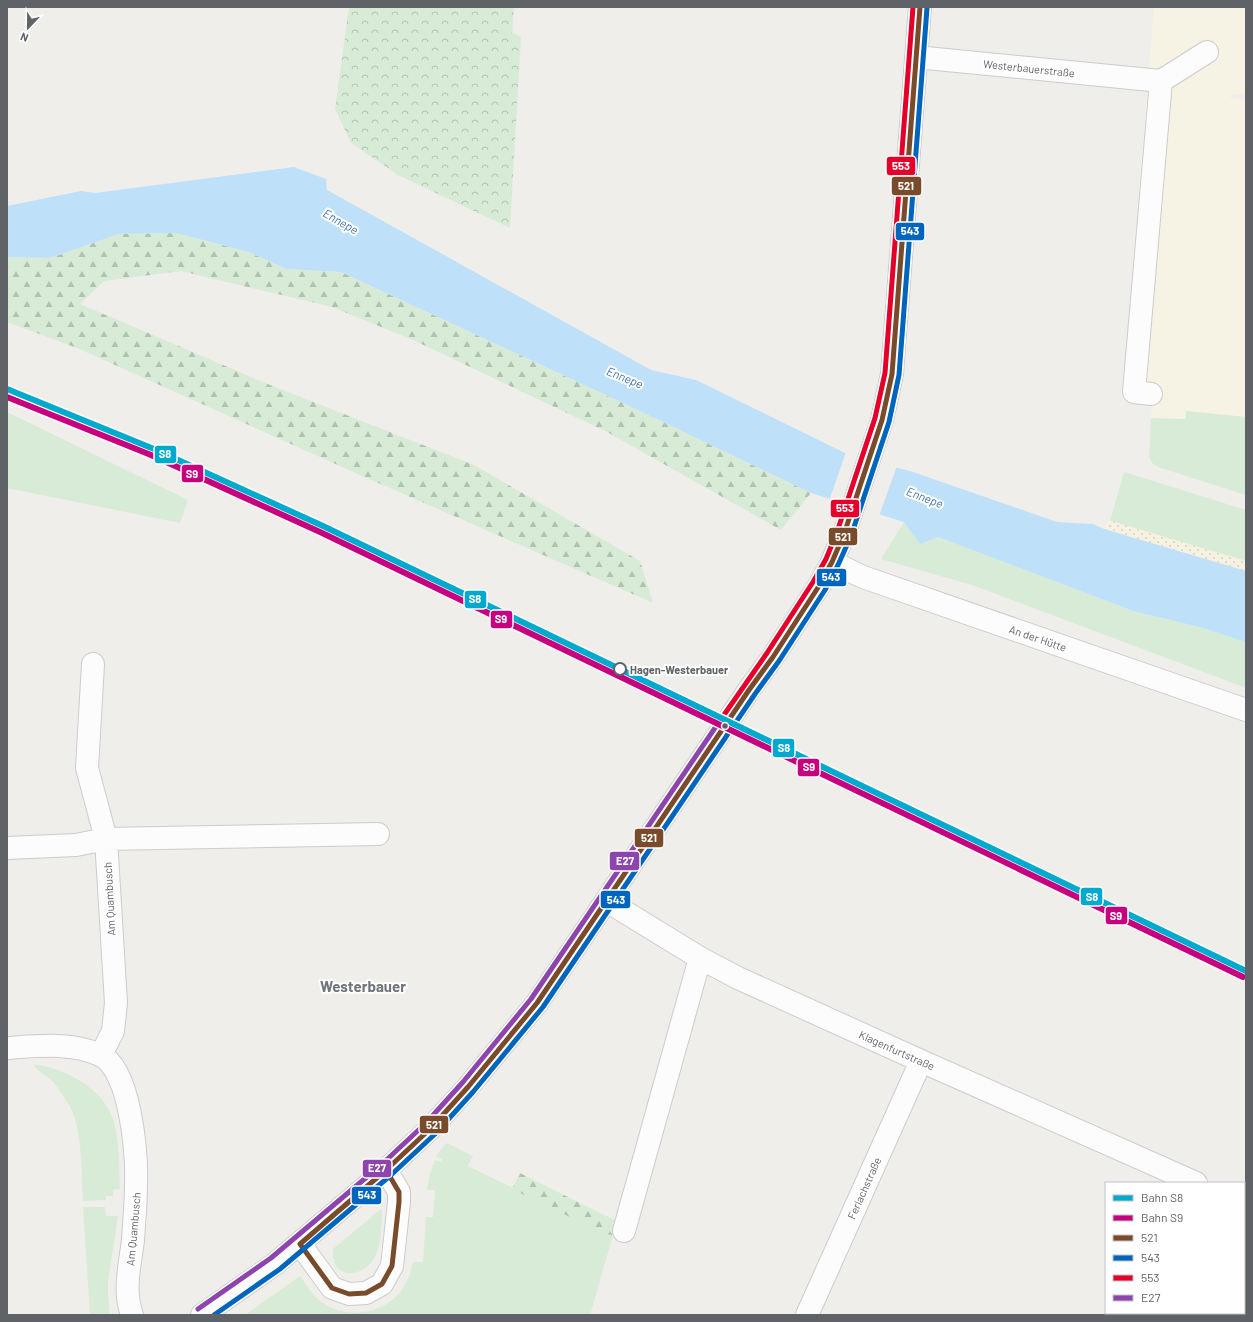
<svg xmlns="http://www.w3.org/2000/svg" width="1253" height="1322" font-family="Barlow,sans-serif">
	<defs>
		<pattern id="forest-firs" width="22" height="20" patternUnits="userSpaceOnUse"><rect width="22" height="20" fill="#d8ebd6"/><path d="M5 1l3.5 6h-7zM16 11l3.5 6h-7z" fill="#b2c2b1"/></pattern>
		<pattern id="sand-dots" width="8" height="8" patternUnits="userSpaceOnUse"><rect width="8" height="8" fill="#f6f1e1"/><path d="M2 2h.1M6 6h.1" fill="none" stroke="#d5d1c4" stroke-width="1.8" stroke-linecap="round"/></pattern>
		<pattern id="park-crowns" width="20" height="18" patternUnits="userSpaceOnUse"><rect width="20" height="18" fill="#d8ebd6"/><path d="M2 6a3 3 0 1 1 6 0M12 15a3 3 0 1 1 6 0" fill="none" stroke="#b2c2b1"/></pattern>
	</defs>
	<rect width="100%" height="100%" fill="#efeeea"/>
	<!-- commercial -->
	<path fill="#f7f3e4" d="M1154,7H1246V95L1231,94L1230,98L1246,100V417L1186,411V419L1151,418L1152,403L1124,399L1129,313Z"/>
	<!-- grass -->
	<path fill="#d8ebd6" d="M1186,411L1246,417V495L1161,468C1155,466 1151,463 1149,457L1151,418L1185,419Z
		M7,412L188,500L180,523L7,488Z
		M1124,472L1246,510V561L1110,521Z
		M904,522L920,543L938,537L1133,611L1199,627L1246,642V688L972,585L881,559Z
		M33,1064C65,1069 101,1086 113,1119C120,1141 119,1166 120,1189L113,1190V1196H106V1200L83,1201C81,1175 83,1131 70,1107C66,1100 60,1091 55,1084C49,1076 38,1073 33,1064Z
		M447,1143L473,1156L468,1166L605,1233L613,1235L590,1315H245L300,1276C306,1284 311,1293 319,1300C344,1321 386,1315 403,1288C408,1280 411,1271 413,1262H423L426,1217H433L435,1190H427L430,1173L435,1160L441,1162L442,1159L436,1157L442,1148Z
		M83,1207H105L106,1216H118L108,1282V1295L110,1315H90Z
		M381,1209L382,1212C381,1228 382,1246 373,1260C360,1279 330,1279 333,1249Z"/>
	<!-- forest -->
	<path fill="url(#forest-firs)" d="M176,233L249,252L286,269L341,272L638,410L811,493L781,530L607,432L413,340L332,307L181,271L104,281L80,304L270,385L474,465L640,561L653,603L360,475L77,348L7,322V257L50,258L119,234Z
		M520,1173L616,1221L613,1235L605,1234L512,1189Z"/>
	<!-- sand -->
	<path fill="url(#sand-dots)" d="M1108,520L1246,561V571L1104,529Z"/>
	<!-- park -->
	<path fill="url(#park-crowns)" d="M349,7H514L512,33L521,37L510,228L398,175L351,143L335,109Z"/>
	<!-- water -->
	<path fill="#bfe0f9" d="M294,167L326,179L327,190L651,370L696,380L847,454L913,472L1057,522L1093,524L1104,529L1246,571V642L1199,627L1133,611L938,537L920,544L904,522L811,493L638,410L341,272L286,269L249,252L176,233L119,234L50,258L7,257V206L81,191L95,193Z"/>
	<!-- pier -->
	<path fill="#efeeea" d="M846,452L897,466L879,516L829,501Z"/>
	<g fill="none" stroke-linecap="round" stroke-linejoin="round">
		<defs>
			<path id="minor" d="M916,57L1161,81L1207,52
				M1151,394L1134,392L1161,81
				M832,562L863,577L1246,710
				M93,664L87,768L106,839L378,834
				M7,848L76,845L106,839L116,1003L113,1031L101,1055
				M607,901L700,958L738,978L921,1061L1196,1183
				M7,1048C38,1046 71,1042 100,1055C131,1069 137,1155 136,1185C136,1203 134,1222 133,1240C130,1265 123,1290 132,1315
				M1244,1204L1246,1205
				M624,1231L700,958
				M300,1244L332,1288L349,1294L366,1293L382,1284L392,1266L399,1202V1192L386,1170
				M202,1315L275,1264L386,1170L430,1129L468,1087L537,1003L749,690L773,657L819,586L832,562L844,534L882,420L892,374L920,7
				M807,1315L921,1061"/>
		</defs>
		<!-- minor casing -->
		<use href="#minor" stroke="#cbcccc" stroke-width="24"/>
		<!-- minor -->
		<use href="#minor" stroke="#fdfcfc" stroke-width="22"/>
		<defs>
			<path id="bus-1" d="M300,1244L386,1170L430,1129L468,1087L537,1003L749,690L773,657L819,586L832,562L844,534L882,420L892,374L920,7
				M300,1244L332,1288L349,1294L366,1293L382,1284L392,1266L399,1202V1192L386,1170"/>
			<path id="bus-2" d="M214,1315L280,1269L391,1175L435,1134L473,1092L543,1007L755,694L779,661L825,590L838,565L851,536L889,422L899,375L927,8"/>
			<path id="bus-3" d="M719,722L767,653L813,582L826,559L837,532L875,418L885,373L913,7"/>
			<path id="bus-4" d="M198,1309L271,1258L381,1165L425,1124L463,1082L531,999L719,722"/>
		</defs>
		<!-- bus-1 casing -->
		<use href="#bus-1" stroke="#fff" stroke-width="8"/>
		<!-- bus-2 casing -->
		<use href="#bus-2" stroke="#fff" stroke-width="8"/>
		<!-- bus-3 casing -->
		<use href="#bus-3" stroke="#fff" stroke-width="8"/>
		<!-- bus-4 casing -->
		<use href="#bus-4" stroke="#fff" stroke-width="8"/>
		<!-- bus-1 -->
		<use href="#bus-1" stroke="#7a4b2a" stroke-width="5"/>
		<!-- bus-2 -->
		<use href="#bus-2" stroke="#0065bd" stroke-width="5"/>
		<!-- bus-3 -->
		<use href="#bus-3" stroke="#e4002b" stroke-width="5"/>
		<!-- bus-4 -->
		<use href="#bus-4" stroke="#8e44ad" stroke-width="5"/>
		<defs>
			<path id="rail-1" d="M7,389L154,449L323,526L1246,971"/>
			<path id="rail-2" d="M7,397L151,455L320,532L1243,977"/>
		</defs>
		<!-- rail-1 casing -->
		<use href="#rail-1" stroke="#fff" stroke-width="9"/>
		<!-- rail-2 casing -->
		<use href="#rail-2" stroke="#fff" stroke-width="9"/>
		<!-- rail-1 -->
		<use href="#rail-1" stroke="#00a9ce" stroke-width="6"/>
		<!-- rail-2 -->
		<use href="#rail-2" stroke="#c7007f" stroke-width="6"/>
	</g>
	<!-- markers -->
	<circle fill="#fff" stroke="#5f6368" stroke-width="2" cx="620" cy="669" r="6"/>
	<circle fill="#5f6368" stroke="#fff" stroke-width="1.5" cx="725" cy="726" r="3.5"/>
	<g text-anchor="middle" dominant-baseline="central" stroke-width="4" stroke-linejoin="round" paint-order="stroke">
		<!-- street labels -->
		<g font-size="11" fill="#5f6368" stroke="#fff">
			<text transform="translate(1029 68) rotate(6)">Westerbauerstraße</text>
			<text transform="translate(1038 638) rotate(19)">An der Hütte</text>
			<text transform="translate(109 899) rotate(-93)">Am Quambusch</text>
			<text transform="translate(897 1050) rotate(24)">Klagenfurtstraße</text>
			<text transform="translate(864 1188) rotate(-66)">Ferlachstraße</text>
			<text transform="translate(133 1229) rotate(-85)">Am Quambusch</text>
		</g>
		<!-- stop labels -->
		<g font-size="11" font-weight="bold" fill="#5f6368" stroke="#fff" text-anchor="start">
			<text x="630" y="669">Hagen-Westerbauer</text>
		</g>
		<!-- water labels -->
		<g font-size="12" font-style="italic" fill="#4174aa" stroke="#fff">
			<text transform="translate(341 221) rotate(30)">Ennepe</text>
			<text transform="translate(625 377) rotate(22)">Ennepe</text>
			<text transform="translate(925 497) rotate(21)">Ennepe</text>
		</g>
		<!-- district labels -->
		<g font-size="15" font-weight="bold" fill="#70757a" stroke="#fff">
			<text x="363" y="986">Westerbauer</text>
		</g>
	</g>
	<g stroke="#fff" stroke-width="1.5">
		<rect x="886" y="156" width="30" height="20" rx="4" fill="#e4002b"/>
		<rect x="891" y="176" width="31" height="20" rx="4" fill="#7a4b2a"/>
		<rect x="895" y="222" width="30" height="19" rx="4" fill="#0065bd"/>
		<rect x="154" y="445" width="23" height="19" rx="4" fill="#00a9ce"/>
		<rect x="181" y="464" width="23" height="19" rx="4" fill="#c7007f"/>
		<rect x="830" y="499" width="30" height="19" rx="4" fill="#e4002b"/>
		<rect x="828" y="527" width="30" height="19" rx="4" fill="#7a4b2a"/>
		<rect x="816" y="568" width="31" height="19" rx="4" fill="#0065bd"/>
		<rect x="464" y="590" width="23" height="19" rx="4" fill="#00a9ce"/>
		<rect x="490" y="610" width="23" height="19" rx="4" fill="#c7007f"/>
		<rect x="772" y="738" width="23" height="20" rx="4" fill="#00a9ce"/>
		<rect x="797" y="758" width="23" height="19" rx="4" fill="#c7007f"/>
		<rect x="634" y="828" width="30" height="20" rx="4" fill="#7a4b2a"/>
		<rect x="609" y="851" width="31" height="20" rx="4" fill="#8e44ad"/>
		<rect x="1080" y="887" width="23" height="19" rx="4" fill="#00a9ce"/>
		<rect x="600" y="890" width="31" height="19" rx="4" fill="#0065bd"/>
		<rect x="1105" y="906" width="23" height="19" rx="4" fill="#c7007f"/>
		<rect x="419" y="1115" width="30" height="19" rx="4" fill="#7a4b2a"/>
		<rect x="362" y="1159" width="30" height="19" rx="4" fill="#8e44ad"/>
		<rect x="351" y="1186" width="31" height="19" rx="4" fill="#0065bd"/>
	</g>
	<g font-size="11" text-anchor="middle" font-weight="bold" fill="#fff">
		<text x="901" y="170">553</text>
		<text x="906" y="190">521</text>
		<text x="910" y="235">543</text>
		<text x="165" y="458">S8</text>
		<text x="192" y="478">S9</text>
		<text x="845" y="512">553</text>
		<text x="843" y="541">521</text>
		<text x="831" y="581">543</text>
		<text x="475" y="603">S8</text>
		<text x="501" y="623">S9</text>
		<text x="784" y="752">S8</text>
		<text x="809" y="771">S9</text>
		<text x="649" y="842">521</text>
		<text x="625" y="865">E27</text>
		<text x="1092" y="901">S8</text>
		<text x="616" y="904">543</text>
		<text x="1116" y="920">S9</text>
		<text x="434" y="1129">521</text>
		<text x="377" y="1172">E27</text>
		<text x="367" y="1199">543</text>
	</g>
	<!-- border -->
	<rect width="1253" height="1322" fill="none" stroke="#5f6368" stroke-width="16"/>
	<!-- legend -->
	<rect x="1105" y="1182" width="140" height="132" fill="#ffffff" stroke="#bfc1c3"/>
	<rect x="1113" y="1195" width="20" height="6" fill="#00a9ce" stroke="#bfc1c3"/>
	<text x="1141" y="1202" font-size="12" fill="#5f6368">Bahn S8</text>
	<rect x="1113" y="1215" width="20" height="6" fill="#c7007f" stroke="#bfc1c3"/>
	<text x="1141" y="1222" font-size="12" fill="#5f6368">Bahn S9</text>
	<rect x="1113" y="1235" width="20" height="6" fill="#7a4b2a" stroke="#bfc1c3"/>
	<text x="1141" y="1242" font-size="12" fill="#5f6368">521</text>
	<rect x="1113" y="1255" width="20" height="6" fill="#0065bd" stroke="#bfc1c3"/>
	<text x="1141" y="1262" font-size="12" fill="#5f6368">543</text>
	<rect x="1113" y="1275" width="20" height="6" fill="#e4002b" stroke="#bfc1c3"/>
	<text x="1141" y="1282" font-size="12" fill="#5f6368">553</text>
	<rect x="1113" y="1295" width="20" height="6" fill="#8e44ad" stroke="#bfc1c3"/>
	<text x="1141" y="1302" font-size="12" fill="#5f6368">E27</text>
	<!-- north arrow -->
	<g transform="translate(28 28) rotate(202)" stroke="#ffffff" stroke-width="3" paint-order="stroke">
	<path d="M0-3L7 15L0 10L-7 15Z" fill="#5f6368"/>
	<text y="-6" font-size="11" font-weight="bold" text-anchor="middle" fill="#5f6368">N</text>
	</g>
</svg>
